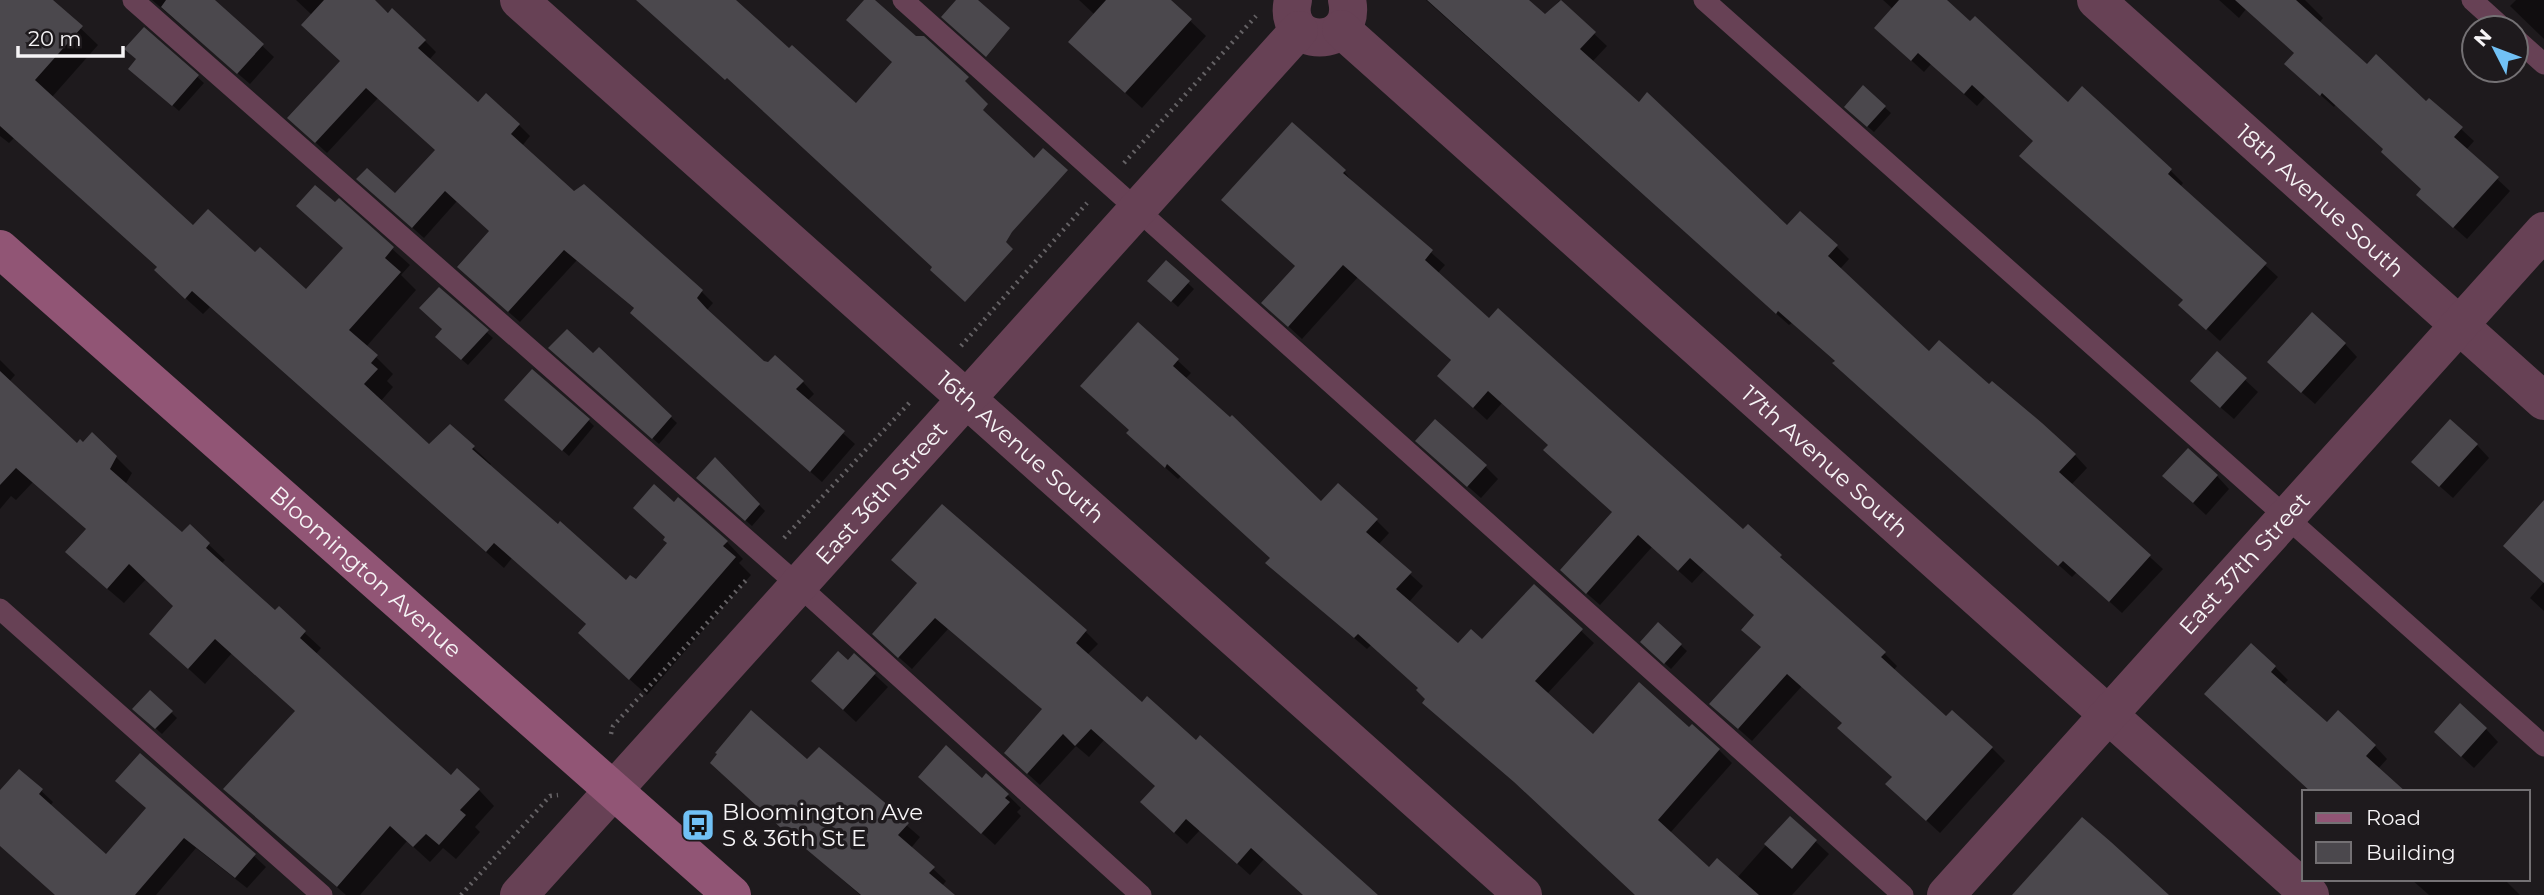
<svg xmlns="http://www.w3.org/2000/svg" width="2544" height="895" font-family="Montserrat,sans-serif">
	<rect width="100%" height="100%" fill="#1e1a1d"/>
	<!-- shadow -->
	<path fill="#0007" d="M0,0H51L98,45L52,97L193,228L255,255L306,291L344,249L335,205L339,201L410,265L401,275L416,290L366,347L393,374L387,381L393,387L380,402L429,446L450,426L491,464L489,466L626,582H636L669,543L674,504L727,542L743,559L739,563L751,575L647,695L597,650L587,625L512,558L504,568L210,307L203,314L173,287L158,268L14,138L9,143L0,136Z
		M152,0H202L234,19L274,57L250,84Z
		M296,0H372L425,41L436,52L429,60L478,105L519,125L530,136L522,146L574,193L584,186L702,292L713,303L707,310L763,362L803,382L814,394L807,401L855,444L822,482L643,324L635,309L577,260L520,322L470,278L491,231L457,201L424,238L370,190L395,196L436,150L378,98L327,153L301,129L342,61L312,15Z
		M1079,0H1168L1206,36L1142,108L1070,42L1095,15Z
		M1426,0H1526L1545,17L1559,1L1607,46L1592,62L1787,228L1836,246L1849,259L1840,269L1929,354L1989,387L2075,455L2087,468L2071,485L2163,569L2122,613L2077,572L2072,577L1848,376L1836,362L1792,323L1789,325Z
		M1883,0H1944L2068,104L2171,171L2183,183L2180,187L2278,277L2220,341L2194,317L2184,301L2035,141L1985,97L1977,106L1931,64L1924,72L1889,40L1893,9Z
		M2219,0H2305L2323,18L2319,23L2367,66L2461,129L2474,141L2466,150L2510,191L2467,239L2431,207L2423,189L2385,150L2336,104L2334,107L2299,76L2296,54L2246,9L2239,18Z
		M2516,0H2544V39L2510,6Z
		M144,29L204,83L179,111L137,74Z
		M1863,88L1891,113L1874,132L1852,113Z
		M1344,171L1356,186L1445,265L1438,273L1490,320L1743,532L1748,527L1884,653L1897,666L1893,671L1946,719L1992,748L2005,761L1940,833L1901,797L1893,778L1844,724L1802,686L1752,741L1725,717L1762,648L1756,616L1704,570L1692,583L1652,547L1600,605L1575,583L1614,513L1550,446L1502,403L1487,420L1453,389L1452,361L1358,277L1302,339L1277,316L1296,267L1237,213Z
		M1166,262L1194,289L1178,307L1149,280Z
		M439,289L493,338L468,365L443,343Z
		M1138,324L1191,373L1185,379L1321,504L1376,520L1389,533L1378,545L1423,586L1409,602L1458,645L1482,642L1534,587L1594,643L1547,694L1593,736L1689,729L1719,750L1732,763L1670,833L1709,869L1737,878L1790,818L1829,854L1792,895H1637L1427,700L1420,689L1371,645L1367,649L1280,575L1272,558L1181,476L1178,479L1141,446L1131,431Z
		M2345,344L2357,357L2315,404L2282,375Z
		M599,349L677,423L659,444L557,354L593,356Z
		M2217,354L2258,392L2234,419L2205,394Z
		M0,360L15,375L9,382L77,446L116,457L132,473L125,485L182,535L190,527L225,560L221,564L275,613L279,609L321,648L315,655L451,777L479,790L494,806L475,827L480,832L456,859L443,848L430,862L407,841L360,895H346L225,789L297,712L232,653L205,684L167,649L175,607L146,579L124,603L83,568L87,530L33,482L16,500L11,496L0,509Z
		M512,406L588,420L594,426L569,456Z
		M2477,445L2489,458L2453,498L2426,474Z
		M1430,453L1485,466L1498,479L1481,498Z
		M715,460L765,511L752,526L705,484Z
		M2217,476L2229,489L2206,515L2177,488Z
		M2544,582V611L2530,598Z
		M919,584L1085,631L1098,644L1087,655L1142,704L1376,895H1304L1264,859L1250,875L1200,830L1187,844L1154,814L1156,786L1104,740L1089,757L1076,746L1040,785L1019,766L1044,710L948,629L912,669L886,646Z
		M1658,624L1687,651L1671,669L1648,648Z
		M854,656L888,687L856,722L826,694Z
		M2275,667L2288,680L2283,685L2327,725L2375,746L2387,759L2378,769L2220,706Z
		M150,692L177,718L162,734L141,715Z
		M2486,729L2498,742L2474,768L2449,745Z
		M819,749L920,837L911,848L946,881L942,886L950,895H860L725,776L808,761Z
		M21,772L53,802L50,806L106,856L206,812L266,867L247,888L196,848L156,895H56L0,845V793Z
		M987,775L1021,808L1017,812L1021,816L995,845L933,789L982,780Z
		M2411,879H2504L2520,895H2429Z"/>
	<!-- building -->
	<path fill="#4b484d" d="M0,0H53L83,26L35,80L193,225L208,209L255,252L260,247L306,289L343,248L296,206L315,185L335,202L339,198L394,247L385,258L401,272L349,330L378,355L371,363L378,369L364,384L429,444L450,424L475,446L472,449L558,524L560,521L626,580L630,575L636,579L667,543L663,540L665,537L633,508L654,484L674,502L678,497L728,541L723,546L736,557L629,680L578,633L586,624L494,543L486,552L192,291L185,299L154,270L157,267L0,126Z
		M166,0H215L264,44L237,74L161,7Z
		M324,0H375L388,13L392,8L426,40L418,48L478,102L486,93L520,124L511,134L574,191L584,184L703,290L697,298L707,309L764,361L768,362L775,355L804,381L796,389L845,431L810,472L630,313L634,308L564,250L508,312L457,267L489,231L445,191L412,228L356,179L367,168L395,193L435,150L366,88L315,143L287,118L340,61L301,25Z
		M636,0H736L789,48L792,45L856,103L892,62L846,20L864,0H875L916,36H924L969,77L965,81L988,104L983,110L1034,158L1043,148L1068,170L1012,232L1006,242L1013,249L965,302L930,270L932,267L727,78L725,80Z
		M956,0H978L1010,28L986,57L941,17Z
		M1106,0H1171L1192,19L1125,93L1068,42Z
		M1427,0H1529L1545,14L1561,0L1596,32L1580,49L1639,102L1647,92L1787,225L1800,211L1838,245L1828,256L1929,351L1939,340L1989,384L1992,381L2042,423L2076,454L2059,472L2151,555L2109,602L2063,561L2058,566L1832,363L1835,361L1778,311L1776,314Z
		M1899,0H1947L1970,21L1975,16L2068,102L2082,86L2172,169L2168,174L2267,263L2206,330L2178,305L2183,300L2019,156L2033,141L1972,85L1964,94L1918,53L1911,61L1874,28Z
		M2235,0H2296L2367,64L2376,54L2426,101L2429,98L2463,127L2454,137L2499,177L2453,228L2416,195L2421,189L2381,152L2383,149L2322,93L2320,96L2284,64L2294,53Z
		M144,27L199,75L172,106L128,69L136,59L124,49Z
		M1863,85L1886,106L1867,127L1844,107Z
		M1292,122L1346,170L1343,173L1433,250L1425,260L1489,318L1498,308L1743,529L1748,524L1782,555L1780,557L1886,652L1881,657L1946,716L1952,710L1993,747L1926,821L1885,784L1892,777L1837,728L1842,723L1787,674L1738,729L1709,704L1761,647L1741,630L1754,615L1690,558L1678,571L1638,535L1586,594L1560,570L1612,512L1543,450L1548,445L1488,391L1473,408L1437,376L1451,360L1343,265L1288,327L1261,303L1295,266L1221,200Z
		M1166,260L1190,281L1171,302L1147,281Z
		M439,287L489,330L461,360L435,337L442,329L419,308Z
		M2312,312L2346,343L2301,393L2267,362Z
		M1138,322L1179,359L1173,366L1230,417L1232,415L1321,501L1338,483L1378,519L1366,532L1412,572L1396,589L1458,643L1471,629L1482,639L1534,584L1583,629L1535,681L1593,734L1639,682L1689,727L1692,724L1720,749L1658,820L1709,867L1717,858L1759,895H1635L1514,782L1422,703L1425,699L1416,690L1418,688L1358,634L1354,638L1265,563L1270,558L1167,464L1165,468L1126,433L1129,430L1080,386Z
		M567,329L593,353L599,347L672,416L652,439L548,348Z
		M2217,351L2247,378L2220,408L2190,381Z
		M532,369L590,419L562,451L504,400Z
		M0,371L77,443L80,439L83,442L92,432L117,456L110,469L182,532L190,524L210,543L206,548L275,610L279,606L306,631L300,638L392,722L451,775L457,768L480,789L460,810L466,815L439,845L426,834L413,847L390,826L337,887L223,789L295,711L215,639L188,669L149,634L173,606L129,564L107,589L65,552L86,529L16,468L0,485Z
		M1435,419L1487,465L1467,487L1415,441Z
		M2450,419L2478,444L2439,487L2411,462Z
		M2188,448L2218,475L2193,503L2162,476Z
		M715,457L760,504L745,521L696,478Z
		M2544,500V583L2503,546Z
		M942,504L1087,630L1076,643L1142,702L1147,696L1196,740L1200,735L1378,895H1303L1251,848L1237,864L1186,819L1174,833L1140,802L1155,786L1091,729L1075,746L1063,734L1027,774L1004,753L1042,709L935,618L898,658L872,634L917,583L891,560Z
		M1658,622L1682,644L1664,664L1640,642Z
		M2251,643L2276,666L2271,672L2327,722L2338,710L2376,745L2366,756L2406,792H2311L2204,694Z
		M838,651L848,660L854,653L876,673L843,710L811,681Z
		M150,690L173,711L155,729L132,709Z
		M2460,703L2487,728L2461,757L2434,732Z
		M751,710L807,759L819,747L909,823L898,835L935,867L929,873L955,895H861L781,828L710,763L717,754L715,753Z
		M946,745L982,778L986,773L1009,794L1005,798L1010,802L981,834L918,777Z
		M140,753L256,854L235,878L184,838L135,895H55L0,846V790L19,769L43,789L39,794L106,854L146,808L115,781Z
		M1790,816L1817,840L1792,869L1764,844Z
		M2082,817L2111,842L2169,895H2012Z"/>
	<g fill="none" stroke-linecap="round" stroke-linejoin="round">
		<!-- path -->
		<path stroke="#656265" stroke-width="4.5" stroke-dasharray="2 5" stroke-linecap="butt" d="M1124,163L1256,16
			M961,346L1087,203
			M784,538L911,401
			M611,734L613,726L748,578
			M461,895L550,796L558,795"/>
		<!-- lane -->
		<path stroke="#674155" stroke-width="21" d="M133,0L798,585L1141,895
			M903,0L1903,895
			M1704,0L2544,746
			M2472,0L2503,28
			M2516,39L2544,64
			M0,609L322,895"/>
		<!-- street -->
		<g stroke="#674155" stroke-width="38">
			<path id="s1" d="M519,0L1523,895"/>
			<path d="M1293,0C1281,50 1358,50 1347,0"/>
			<path id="s2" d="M2096,0L2544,401"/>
			<path id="s3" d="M1341,29L2310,895"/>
			<path id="s4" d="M519,895L1299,30"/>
			<path id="s5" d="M1946,895L2544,231"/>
		</g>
		<!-- secondary -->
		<path stroke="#915575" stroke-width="38" id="s6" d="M0,249L732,895"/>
	</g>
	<!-- icons -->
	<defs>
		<symbol id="bus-square" viewBox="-11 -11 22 22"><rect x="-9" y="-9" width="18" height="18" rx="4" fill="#71c1f5" stroke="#1e1a1d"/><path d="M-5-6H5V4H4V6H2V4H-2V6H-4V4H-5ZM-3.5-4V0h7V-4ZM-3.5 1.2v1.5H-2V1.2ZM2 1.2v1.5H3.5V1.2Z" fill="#111"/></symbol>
	</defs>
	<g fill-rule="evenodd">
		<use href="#bus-square" x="679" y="806" width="38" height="38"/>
	</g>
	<g text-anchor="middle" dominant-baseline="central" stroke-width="7" stroke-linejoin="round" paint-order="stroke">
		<!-- street labels -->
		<g font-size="23" fill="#f6f4f6" stroke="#1e1a1d">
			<text stroke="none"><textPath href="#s2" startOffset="301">18th Avenue South</textPath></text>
			<text stroke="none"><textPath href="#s1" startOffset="672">16th Avenue South</textPath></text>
			<text stroke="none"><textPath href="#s3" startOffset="649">17th Avenue South</textPath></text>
			<text stroke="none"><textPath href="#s4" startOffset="541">East 36th Street</textPath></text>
			<text stroke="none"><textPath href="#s5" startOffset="446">East 37th Street</textPath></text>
			<text stroke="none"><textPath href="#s6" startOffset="488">Bloomington Avenue</textPath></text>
		</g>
		<!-- poi labels -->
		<g font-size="23" fill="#f6f4f6" stroke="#1e1a1d" text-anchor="start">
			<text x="722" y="812">Bloomington Ave<tspan x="722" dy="26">S &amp; 36th St E</tspan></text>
		</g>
	</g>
	<!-- legend -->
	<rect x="2302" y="790" width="228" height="91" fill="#1e1a1d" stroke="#747174" stroke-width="2"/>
	<rect x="2316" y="813" width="35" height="10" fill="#915575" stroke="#747174" stroke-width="2"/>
	<text x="2366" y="825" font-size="21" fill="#f6f4f6">Road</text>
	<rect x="2316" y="842" width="35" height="21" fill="#4b484d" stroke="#747174" stroke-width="2"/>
	<text x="2366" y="860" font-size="21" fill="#f6f4f6">Building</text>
	<!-- north arrow -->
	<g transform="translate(2495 49) rotate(312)"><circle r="33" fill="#1e1a1d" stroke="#747174" stroke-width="2"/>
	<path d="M0-5L12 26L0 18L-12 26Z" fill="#71c1f5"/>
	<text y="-10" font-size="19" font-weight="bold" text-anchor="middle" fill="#f6f4f6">N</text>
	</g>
	<!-- scale -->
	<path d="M18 46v10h105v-10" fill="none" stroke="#f6f4f6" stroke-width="3.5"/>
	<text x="28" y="46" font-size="21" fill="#f6f4f6" stroke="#1e1a1d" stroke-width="5" paint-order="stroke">20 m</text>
</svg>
